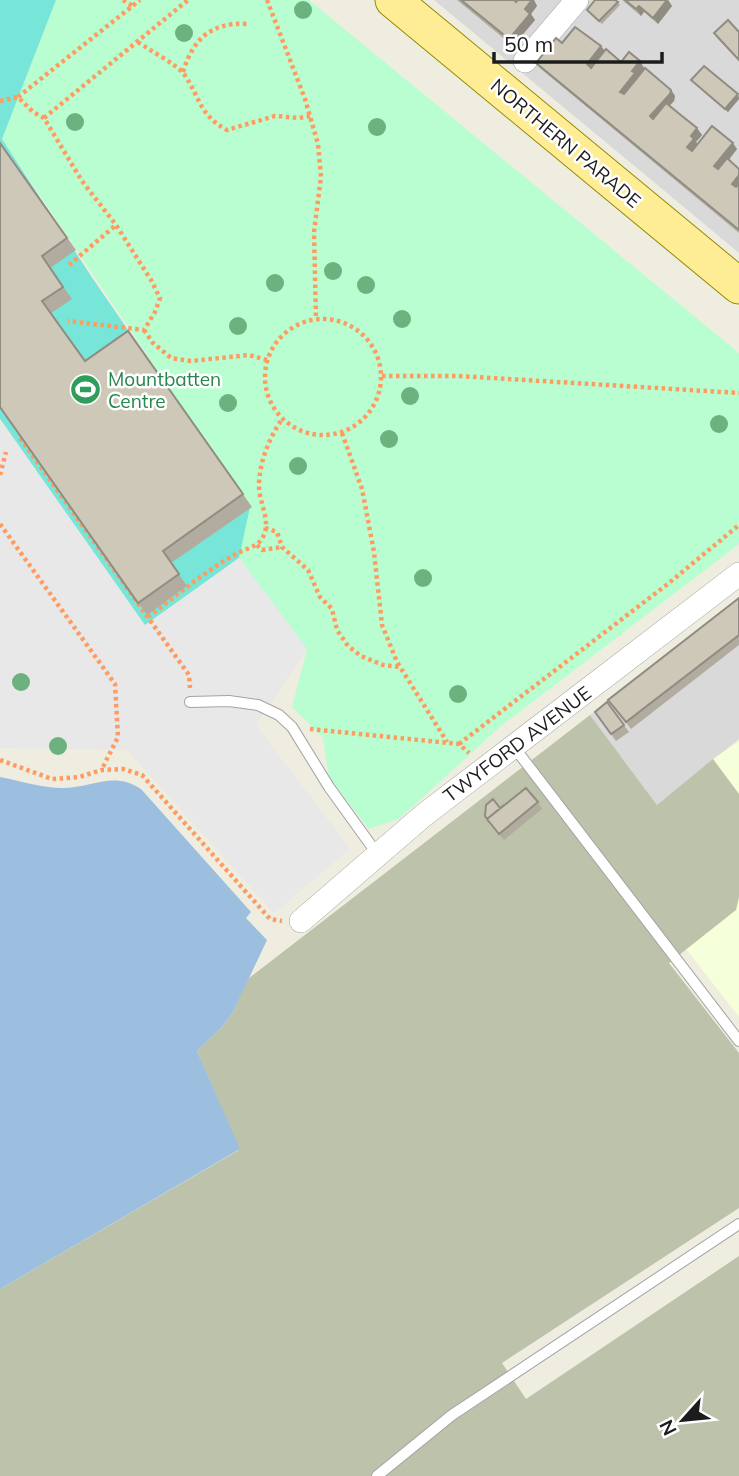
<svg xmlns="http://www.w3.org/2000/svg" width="739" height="1476" font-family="Mulish,sans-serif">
	<rect width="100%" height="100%" fill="#eeede0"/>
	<!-- residential -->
	<path fill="#dad9d9" d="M434,0H739V253L649,178Z
		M739,600V739L657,805L590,715Z"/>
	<!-- education -->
	<path fill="#f5ffd9" d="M739,741V794L713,759Z
		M739,897V1017L686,949L735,910Z"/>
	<!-- construction -->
	<path fill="#bdc3ab" d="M590,715L657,805L713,759L739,794V897L736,910L669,963L739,1053V1208L502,1363L526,1399L739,1256V1476H0V1289L239,1150L197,1051L222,1027L233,1012L248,979Z"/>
	<!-- park -->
	<path fill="#b8fed0" d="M56,0H309L739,353V544L501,726L399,819L369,829L329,778L323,738L292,707L307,649L239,558L249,507L2,139Z"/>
	<!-- pitch -->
	<path fill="#77e5d7" d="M0,0H56L2,139L93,279L250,507L239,558L145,626L0,419Z"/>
	<!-- parking -->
	<path fill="#e8e8e8" d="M0,419L145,625L239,558L307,649L256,725L350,849L274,913L127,750L0,748Z"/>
	<!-- water -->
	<path fill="#9cbfe0" d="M0,777C20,781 40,787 60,788C91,789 112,770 141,789L251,912L246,918L267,940L233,1012L222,1027L197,1051L240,1149L0,1289Z"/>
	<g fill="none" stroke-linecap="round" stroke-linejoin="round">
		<defs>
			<path id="lane" d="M190,702L229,701L258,705L279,715L292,727L329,787L378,855
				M514,747L739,1041
				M377,1476L452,1415L739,1224"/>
			<path id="street" d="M525,61L577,0
				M301,921L424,815L739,574"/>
			<path id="primary" d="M393,0L739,286"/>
		</defs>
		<!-- lane casing -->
		<use href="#lane" stroke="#a3a3a3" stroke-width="12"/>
		<!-- street casing -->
		<use href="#street" stroke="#a3a3a3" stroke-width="24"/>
		<!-- primary casing -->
		<use href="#primary" stroke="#948a00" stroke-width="37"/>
		<!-- path -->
		<path stroke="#ff9b61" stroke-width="4.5" stroke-dasharray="3.5 3.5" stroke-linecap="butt" d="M123,0L133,6
			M267,0L305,99L318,144L321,177L314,232L316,319
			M138,42C149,50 176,64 184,74C200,97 199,115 227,130L275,116L299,118L310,116
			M183,72C193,39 211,22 247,24
			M18,97L140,0
			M0,101L18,97L33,112L44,118L82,181L116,225L151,280L160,298L155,312L144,330L68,321
			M44,118L188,0
			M69,265L116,225
			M265 377a58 58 0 1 1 116 0a58 58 0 1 1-116 0Z
			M144,330L153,343L171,358L191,361L249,355L267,360
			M382,376H459L739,393
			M342,433L362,489L374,552L382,625L397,662L447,742
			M20,438L189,675L190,688
			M0,475L6,452
			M0,524L115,684L118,737L102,769
			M265,528L277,532L282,547L308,570L320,597L332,609L337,630L348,646L361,656L383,665L400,667
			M257,545L262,550L282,547
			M148,617C176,596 205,571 236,554C246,548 257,548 263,537C272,521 258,501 259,484C260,460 269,439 282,419
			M310,729L459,744L469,753
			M459,744L669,583L739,525
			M0,760L52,779L79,777L102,770L123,769L142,775L270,919L282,921"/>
		<!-- lane -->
		<use href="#lane" stroke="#fff" stroke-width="10"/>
		<!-- street -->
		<use href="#street" stroke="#fff" stroke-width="23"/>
		<!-- primary -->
		<use href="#primary" stroke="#ffed95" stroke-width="35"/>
	</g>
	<!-- trees -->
	<g fill="#6cb27e">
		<circle cx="303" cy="10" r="9"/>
		<circle cx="184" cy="33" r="9"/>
		<circle cx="75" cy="122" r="9"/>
		<circle cx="377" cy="127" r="9"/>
		<circle cx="333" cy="271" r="9"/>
		<circle cx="275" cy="283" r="9"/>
		<circle cx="366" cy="285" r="9"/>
		<circle cx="402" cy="319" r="9"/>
		<circle cx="238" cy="326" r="9"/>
		<circle cx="410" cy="396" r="9"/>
		<circle cx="228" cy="403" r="9"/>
		<circle cx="719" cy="424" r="9"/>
		<circle cx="389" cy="439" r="9"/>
		<circle cx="298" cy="466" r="9"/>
		<circle cx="423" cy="578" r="9"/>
		<circle cx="21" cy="682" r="9"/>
		<circle cx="458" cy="694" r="9"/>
		<circle cx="58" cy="746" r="9"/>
	</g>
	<!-- wall -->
	<path fill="#b1ac9f" d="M457,0H534L537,6L531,14L535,20L513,46Z
		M622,0H668L672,6L658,24L644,12L641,16Z
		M618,2L620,5L602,24L587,10Z
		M739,32V61L719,40L714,33Z
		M562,43L601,46L605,51L621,62L644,68L638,76L671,90L675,96L674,101L670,105L702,135L696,142L698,144L737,149L729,160L739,169V233L541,69L536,63Z
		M691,80L738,94L739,99L728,112L694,83Z
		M0,143L76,250L50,268L72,299L51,313L85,361L128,331L252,507L171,563L187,586L147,615L0,407Z
		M739,598V645L631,729L613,706Z
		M607,702L629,732L616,741L595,712Z
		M538,802L542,809L504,840L485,816L504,805Z"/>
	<!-- shaded-wall -->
	<path fill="#908c82" d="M532,0H534L537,6L531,14L535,20L513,46L509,39L525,9Z
		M667,0H668L672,6L658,24L653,18Z
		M639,6L644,12L641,16L636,9Z
		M601,46L606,53L592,70L587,64Z
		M640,61L644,68L638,76L640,80L625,98L620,92L632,71Z
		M671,90L675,96L674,101L654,122L650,116Z
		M738,94L739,99L728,112L725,109Z
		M697,128L702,135L696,142L699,146L692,154L687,147L691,136Z
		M733,143L737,149L719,172L714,166Z
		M739,175V187L736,190L732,184Z"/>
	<!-- building -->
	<path fill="#cec8b9" stroke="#908c82" stroke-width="2" d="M461,0H514L516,2L518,0H532L525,9L530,14L509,39Z
		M595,0H615L618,2L599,21L587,10Z
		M625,0H667L653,18L639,6L636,9Z
		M728,20L739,32V60L714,33Z
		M575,27L601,46L587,64L591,68L606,49L621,62L629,52L640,61L632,71L635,73L620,92L624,94L645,68L671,90L670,94L650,116L653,119L666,103L682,116L697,128L691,136L694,139L687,147L692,151L712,126L733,143L714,166L718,169L727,158L739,169V175L732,184L736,187L739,184V230L536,63L556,38L562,43Z
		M704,66L738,94L725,109L691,80Z
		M0,143L67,238L42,256L63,287L42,301L85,361L128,331L243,494L163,551L179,574L138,603L0,407Z
		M739,598V635L626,722L608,700Z
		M607,702L624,725L611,734L595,712Z
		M526,788L538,802L499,834L487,819Z
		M493,799L500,808L504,805L487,819L489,822L485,816L486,805Z"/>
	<!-- icons -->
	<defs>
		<symbol id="stadium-disc" viewBox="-11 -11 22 22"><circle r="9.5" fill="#2e9e5b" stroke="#fff"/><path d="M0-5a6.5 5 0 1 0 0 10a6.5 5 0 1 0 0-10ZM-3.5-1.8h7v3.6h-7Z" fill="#fff"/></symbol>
	</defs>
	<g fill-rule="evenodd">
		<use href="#stadium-disc" x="68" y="372" width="35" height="35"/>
	</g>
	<g text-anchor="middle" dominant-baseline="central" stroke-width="5" stroke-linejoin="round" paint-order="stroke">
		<!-- street labels -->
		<g font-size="19" fill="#1c1c1c" stroke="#fff">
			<text transform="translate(566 143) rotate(40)">NORTHERN PARADE</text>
			<text transform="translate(517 744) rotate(-37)">TWYFORD AVENUE</text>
		</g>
		<!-- leisure labels -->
		<g font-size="19" fill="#27864d" stroke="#fff" text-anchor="start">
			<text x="108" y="379">Mountbatten<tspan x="108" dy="22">Centre</tspan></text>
		</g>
	</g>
	<!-- north arrow -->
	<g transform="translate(683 1420) rotate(243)" stroke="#ffffff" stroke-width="5" paint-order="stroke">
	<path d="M0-5L12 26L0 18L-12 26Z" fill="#1c1c1c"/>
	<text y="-10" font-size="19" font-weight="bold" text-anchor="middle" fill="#1c1c1c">N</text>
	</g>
	<!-- scale -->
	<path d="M494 52v10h168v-10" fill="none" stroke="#1c1c1c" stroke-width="3.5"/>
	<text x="504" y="52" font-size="21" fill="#1c1c1c" stroke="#ffffff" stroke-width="5" paint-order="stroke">50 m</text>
</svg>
